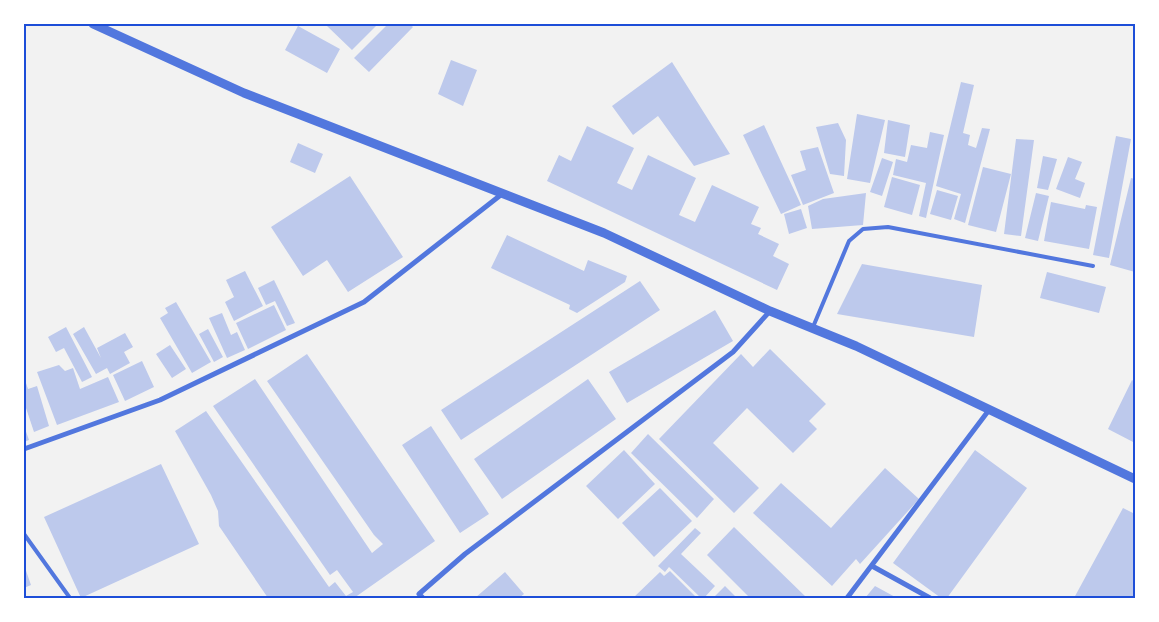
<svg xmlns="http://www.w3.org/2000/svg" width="1159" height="622" font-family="Poppins,sans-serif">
	<rect width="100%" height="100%" fill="#f2f2f2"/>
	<!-- building -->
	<path fill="#bdc9ec" d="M329,24H378L352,50L327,26Z
		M388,24H410L413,27L369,72L354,58Z
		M298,26L340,49L327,73L285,50Z
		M451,60L477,70L463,106L438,94Z
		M672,62L730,154L694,166L658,116L633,135L612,106Z
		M961,82L974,85L963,133L970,135L968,145L976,148L982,128L990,129L965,223L954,219L961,194L936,186Z
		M857,114L885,120L870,183L847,179Z
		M888,120L910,125L905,157L884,153Z
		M838,123L846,140L844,176L830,174L816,127Z
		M764,125L801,205L781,214L743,135Z
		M587,126L634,148L617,183L632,190L648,155L696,178L679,215L695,222L712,185L759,207L751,224L761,228L758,234L779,244L773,256L789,264L777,290L547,181L559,155L571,161Z
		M930,132L944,135L926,218L919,216L926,183L893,175L896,159L907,162L911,145L927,148Z
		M1116,136L1131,139L1109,258L1093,255Z
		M1016,139L1034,140L1021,236L1004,234Z
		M298,143L323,154L315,173L290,162Z
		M818,147L834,193L803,205L791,175L806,170L800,151Z
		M1043,156L1057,159L1048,190L1037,188Z
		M1068,157L1082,162L1075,179L1085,183L1080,198L1056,189Z
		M882,158L893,162L882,196L870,192Z
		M983,167L1011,174L996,232L968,225Z
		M350,176L403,257L348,292L327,260L303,276L271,227Z
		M892,177L920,185L912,215L884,207Z
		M1131,178L1135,179V272L1110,265Z
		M937,190L958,196L951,220L930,214Z
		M866,193L863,225L812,229L808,206L823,199Z
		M1036,193L1049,196L1038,241L1025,238Z
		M1051,202L1085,209L1086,205L1097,207L1089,249L1044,241Z
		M801,209L807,228L789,234L784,214Z
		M507,235L584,271L588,260L627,276L625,282L577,313L569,309L570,305L491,268Z
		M862,264L982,285L974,337L837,314Z
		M245,271L263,306L234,321L225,302L234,297L226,280Z
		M1047,272L1106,287L1099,313L1040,298Z
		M274,280L295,323L287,326L275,301L266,305L258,288Z
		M640,281L660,310L461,440L441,410Z
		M176,302L211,362L192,373L160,318L168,313L165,308Z
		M274,305L286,330L248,349L236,323Z
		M715,310L733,341L627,403L609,372Z
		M222,313L231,335L237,332L245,350L227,358L209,318Z
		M66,327L92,377L82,382L64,348L56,352L48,337Z
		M84,327L101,358L97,348L125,333L133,347L124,352L130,363L110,374L107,368L96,374L73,334Z
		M208,329L223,357L214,362L199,334Z
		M170,345L186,369L172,378L156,354Z
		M770,349L826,404L809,421L817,429L793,453L747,408L713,443L759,488L734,513L659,439L741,354L753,367Z
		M307,354L435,541L354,598H268L219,526L218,511L211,495L175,431L206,411L329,587L335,582L346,596L353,592L337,570L330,575L213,406L255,379L372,553L383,544L374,535L267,381Z
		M142,361L154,387L125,401L113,375Z
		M59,365L65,371L73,368L80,389L108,377L119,402L57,425L37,372Z
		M24,377L28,389L37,386L49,426L34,432L24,402Z
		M588,379L616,419L502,499L474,459Z
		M1132,380L1135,382V443L1108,429Z
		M24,426L29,440L24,442Z
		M431,426L489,514L460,533L402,445Z
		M648,434L714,499L697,518L631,453Z
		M624,450L655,484L618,519L586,486Z
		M975,450L1027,488L947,598H941L893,563Z
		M161,464L199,544L81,598L44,517Z
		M885,468L919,499L860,564L856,559L832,586L753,513L781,483L831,528Z
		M660,488L692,521L654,557L622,523Z
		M1123,508L1135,514V598H1074Z
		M734,527L807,598H750L707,555Z
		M695,528L701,533L681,554L715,586L704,598H701L669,567L665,572L658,566Z
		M24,565L31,585L24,588Z
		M670,571L697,598H633L660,572L664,576Z
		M505,572L524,594L519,598H475Z
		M725,586L737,598H713Z
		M875,586L897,598H865Z"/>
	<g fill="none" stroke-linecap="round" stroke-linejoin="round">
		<!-- service -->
		<path stroke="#5277de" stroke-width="4" d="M813,327L849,241L863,229L888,227L1093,266
			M24,534L70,598"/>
		<!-- minor -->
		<path stroke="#5277de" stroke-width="5" d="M24,449L160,400L364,302L502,194
			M872,566L930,598
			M423,598L419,594L465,554L733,352L770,311
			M847,598L989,410"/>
		<!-- tertiary -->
		<path stroke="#5277de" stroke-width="9" d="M93,24L244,93L604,233L770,311L856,346L1135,479"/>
	</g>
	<!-- border -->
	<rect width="1159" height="622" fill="none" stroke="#ffffff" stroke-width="50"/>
	<rect x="25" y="25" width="1109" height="572" fill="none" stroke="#1d4ed8" stroke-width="2"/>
</svg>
